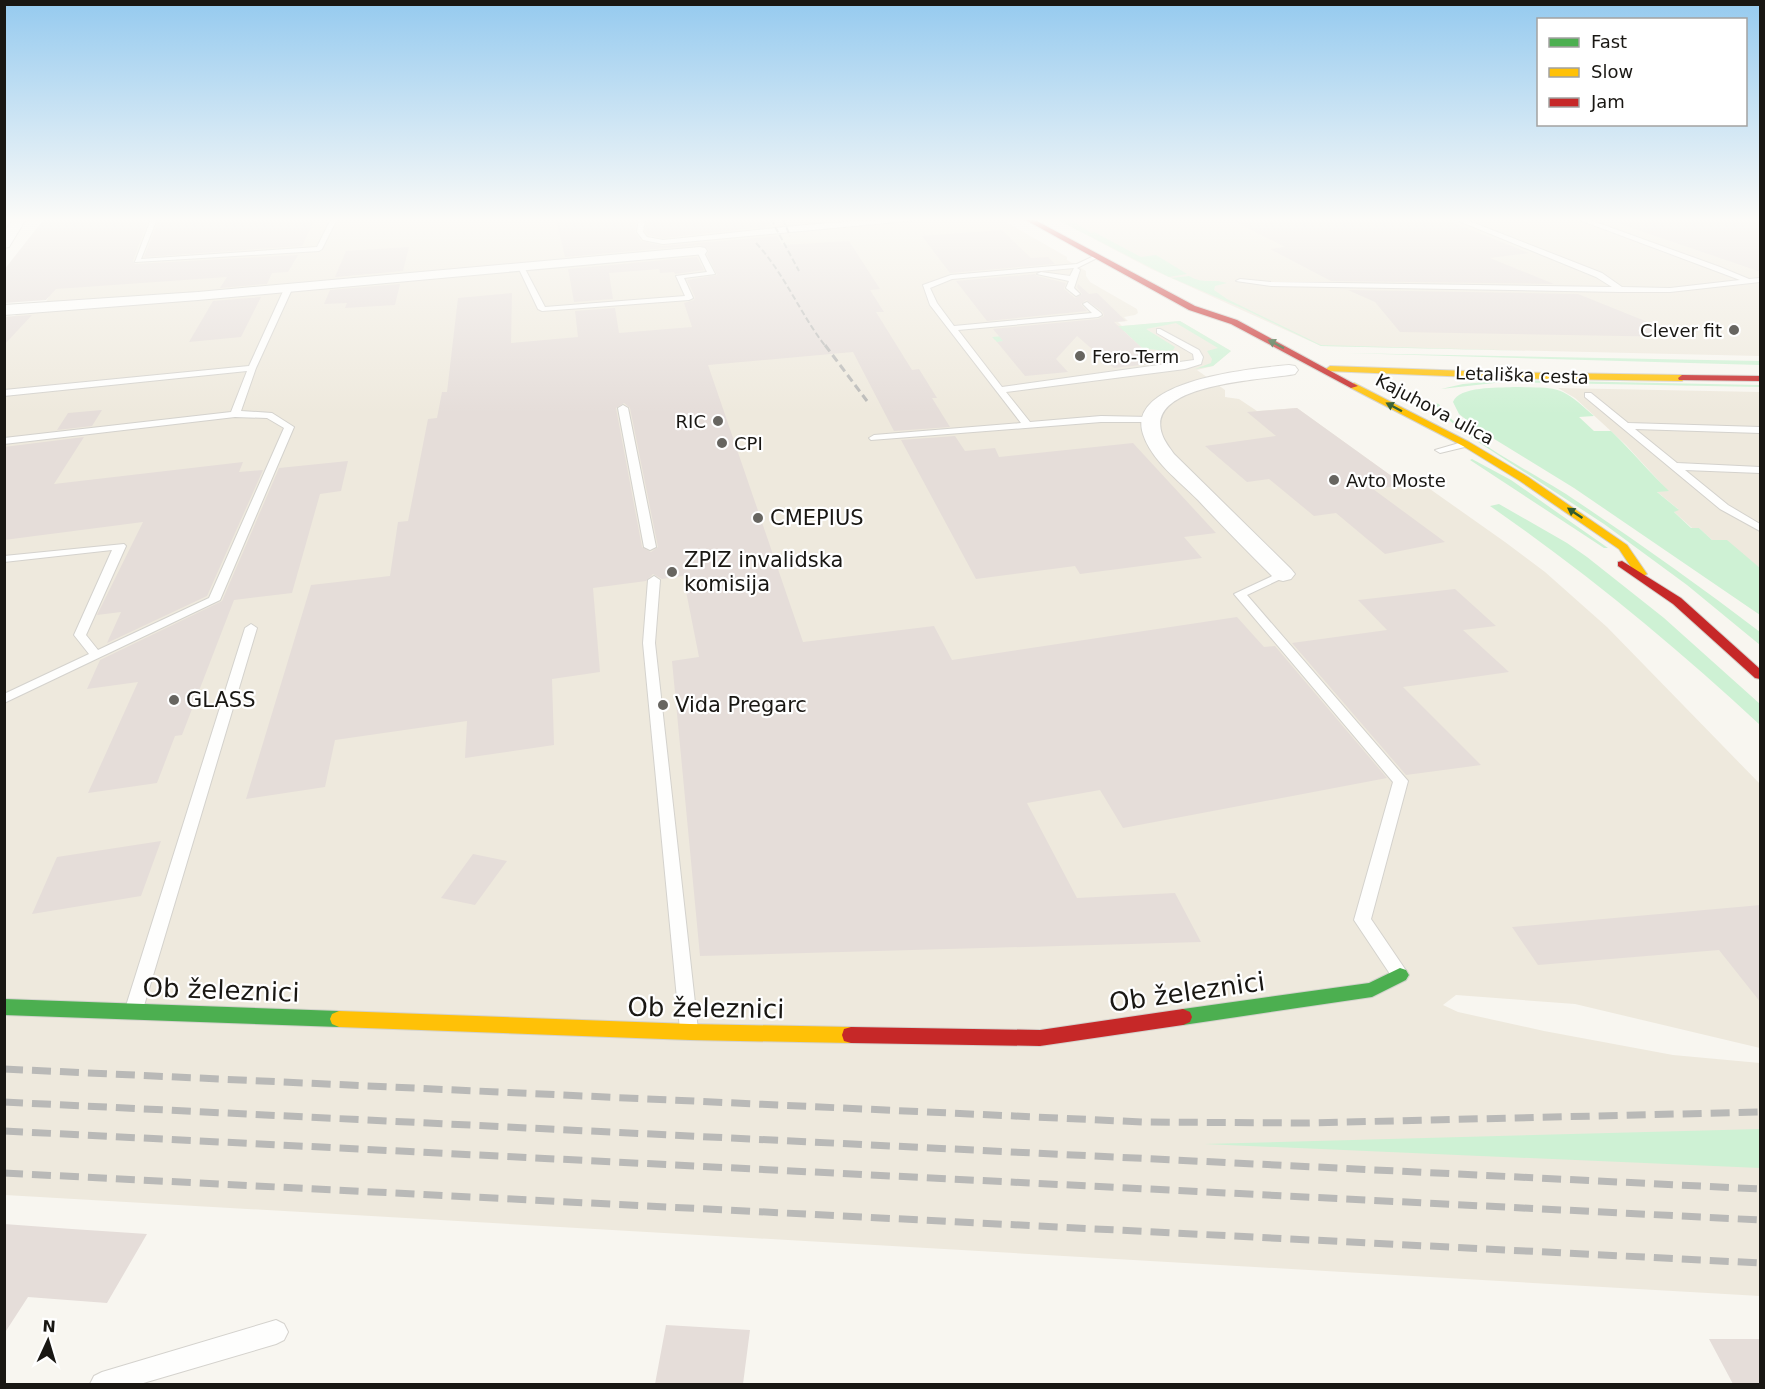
<svg xmlns="http://www.w3.org/2000/svg" width="1765" height="1389" font-family="'DejaVu Sans',sans-serif">
	<rect width="100%" height="100%" fill="#f8f6f0"/>
	<!-- built -->
	<path fill="#eee9dd" d="M88,219H1001L1067,257V260L1086,271V276L1090,282L1137,309L1138,313L1135,315L1124,317L1128,321L1118,322L1122,326L1180,321L1231,351L1213,366L1197,370L1225,390V397L1239,399L1257,411L1297,408L1404,485L1420,482L1505,542L1545,572L1607,627L1760,784V1048L1575,1004L1456,995L1443,1005L1458,1012L1544,1031L1673,1055L1760,1063V1296L5,1195L4,317L14,316L45,304Z
		M1056,219H1760V356L1321,346L1151,269Z
		M1558,388L1760,392V568L1744,556L1712,540L1699,528H1692L1674,512L1678,509L1656,491H1668L1626,445L1575,398Z"/>
	<!-- green -->
	<path fill="#cef1d4" d="M1056,219H1070L1091,233L1094,232L1141,257L1156,255L1187,274L1169,277Z
		M1189,276C1205,285 1211,278 1227,283L1215,286L1214,290L1227,299L1321,345L1532,351L1321,346L1244,309L1172,278Z
		M1180,321L1231,351L1213,366L1195,369L1211,363L1212,359L1207,351L1218,348L1176,323L1146,329L1175,347L1173,350L1165,351L1142,348L1124,331L997,342L992,337Z
		M1346,353L1760,361V365Z
		M1509,380L1760,385V387L1503,382L1441,389L1463,384Z
		M1513,387C1558,388 1559,384 1594,416L1579,417L1594,431H1611C1631,450 1649,472 1669,491L1657,492L1679,510L1674,512L1691,528H1699L1712,540H1727L1760,568V615L1574,488L1478,429L1459,414L1453,402C1459,386 1498,388 1513,387Z
		M1434,403L1439,404C1456,434 1535,474 1566,494C1632,538 1697,584 1760,632V645L1687,585L1604,524L1466,434L1444,416Z
		M1472,459L1511,480L1608,548H1604L1470,460Z
		M1499,504L1567,543L1587,557L1664,618L1760,704V725C1675,646 1585,572 1490,506Z
		M1760,1129V1168L1204,1144Z"/>
	<!-- building -->
	<path fill="#e5ddd9" fill-rule="evenodd" d="M44,219H143L141,223H147L133,261L135,264L298,255L288,272L272,273L267,284L220,288L227,277L56,289L46,300L4,303V270Z
		M206,219H315L302,246L144,257L158,222Z
		M556,219H637L635,232L641,241L663,246L777,236L782,245L849,241L880,289L870,290L884,312H876L912,370L919,369L937,398H932L950,427L894,431L853,352L708,365L803,642L934,626L952,660L1237,617L1264,647L1275,646L1387,778L1123,828L1100,790L1027,803L1077,898L1175,893L1201,942L700,956L672,661L699,657L683,576L662,579L653,574L646,581L593,588L600,672L552,679L554,745L465,758L467,721L335,740L325,787L246,799L311,585L390,576L398,522L408,521L428,419L437,418L442,392H447L458,298L512,293L511,343L578,337L575,311L615,308L619,333L692,327L684,303L694,300L695,297L687,280L717,275L707,255L709,250L700,245L565,257ZM624,403L630,408L658,547L651,552L642,547L616,408Z
		M647,219H769L772,226L663,238L648,235L645,231Z
		M1230,219H1444L1529,253L1490,258L1554,284L1331,281L1270,249L1285,247Z
		M1621,219H1761V272L1620,224Z
		M1002,230L1031,258L1048,257L1055,264L950,273L922,236Z
		M409,247L403,271L335,277L346,251Z
		M697,257L704,270L675,274L674,272L660,273L659,269L609,273L613,299L574,302L568,269Z
		M1035,274L1037,276L1066,283L1064,289L1075,298L1082,294L1077,287L1078,284L1089,294L1097,293L1126,321L1114,322L1158,363L1114,368L1077,336L1056,359L1068,372L1025,376L997,342L1003,341L993,329L1098,319L1104,316L1103,312L1086,300L1081,304L1087,311L987,321L956,281Z
		M400,284L395,305L345,308L347,303L324,304L330,290Z
		M1348,290L1578,294L1680,335V337L1400,332L1375,302Z
		M261,297L241,337L189,342L213,301Z
		M32,315L4,345V317Z
		M1297,408L1404,485L1373,489L1445,542L1385,554L1336,513L1314,516L1269,479L1247,482L1205,446L1276,436L1247,412Z
		M102,410L92,426L57,430L68,413Z
		M955,436L965,451L995,448L999,457L1133,443L1216,533L1184,537L1202,558L1080,574L1075,566L976,579L901,440Z
		M84,437L54,484L243,462L239,472L263,470L207,596L107,643L121,612L97,615L143,522L4,540V447Z
		M348,461L341,491L320,494L292,593L234,600L182,735L175,736L157,783L88,793L138,682L87,689L100,660L222,601L279,468Z
		M1455,589L1496,626L1463,630L1509,672L1403,687L1481,765L1406,775L1292,643L1387,630L1358,600Z
		M161,841L141,896L32,914L57,857Z
		M473,854L507,861L475,905L441,898Z
		M1761,905V1003L1719,950L1538,965L1512,927Z
		M4,1224L72,1229L147,1234L107,1303L28,1297L4,1334Z
		M666,1325L750,1330L743,1384H655Z
		M1709,1339H1761V1384H1733Z"/>
	<g fill="none" stroke-linecap="round" stroke-linejoin="round">
		<defs>
			<path id="lane" d="M151,219H157L141,259L317,247L331,219H337L322,249L319,251L135,262Z
				M639,219H645L643,232L647,237L663,240C751,231 839,219 928,219L663,244L643,240L637,232Z
				M1454,219H1464L1602,273L1622,287L1670,288L1740,280L1577,219H1587L1720,267L1749,279L1760,278V282L1670,292H1621L1271,286L1236,281L1240,279L1271,282L1612,287L1596,277Z
				M700,249L703,251L715,274L684,278L693,298L689,300L542,311L538,309L518,267L521,265L524,267L545,307L685,296L676,276L707,272L697,251Z
				M1094,256L1099,257L1077,268L1080,270L1074,288L1080,294L1076,296L1066,288L1069,281L1037,274L1041,272L1070,276L1074,268L952,279L930,288L937,303L954,326L1092,313L1083,304L1087,302L1101,313L1102,315L1098,317L958,330L1002,387L1194,360L1193,354L1157,333V329H1160L1199,350L1203,357L1201,364L1185,369L1006,392L1030,422L1101,416L1150,417L1153,418V422H1101L871,440L869,438L874,435L1021,423L930,305L923,285L951,275L1077,264Z
				M289,285L293,287L256,368L241,411L272,413L294,427L220,600L4,703V694L89,654L74,635L112,550L4,562V556L124,544L126,546L86,635L98,650L209,598L284,428L267,418L235,417L4,444V438L231,412L247,371L4,396V390L249,366L285,287Z
				M1585,393H1591L1628,423L1760,427V433L1635,429L1677,463L1760,467V473L1685,470L1728,505L1760,524V531L1720,509L1585,397Z
				M623,405L628,408L656,547L650,550L644,547L618,408Z
				M1466,441L1471,444L1469,446L1440,453L1435,450Z
				M1283,571L1287,572L1289,574L1287,576L1247,595L1408,781L1371,919L1409,975L1406,980L1400,982L1394,980L1354,920L1393,782L1234,594Z
				M654,576L660,580L655,643L698,1030L696,1036L689,1038L682,1036L680,1030L643,643L648,580Z
				M251,624L257,628L143,1009L140,1014L134,1017L128,1014L125,1009L245,628Z
				M276,1320L284,1324L288,1332L284,1340L276,1344L140,1384H90L94,1376L102,1372Z"/>
			<path id="street" d="M13,219H26L9,247L4,248V233Z
				M700,247L705,248L707,251L705,254L198,300L4,315V305L198,292Z
				M1289,365L1295,366L1298,370L1295,374C1268,380 1144,382 1162,434C1164,441 1170,448 1174,454L1291,569L1295,574L1291,579L1283,581L1275,579C1249,553 1223,527 1198,500C1179,481 1151,460 1143,434C1125,379 1257,368 1289,365Z"/>
			<path id="fast" d="M1400,968L1406,970L1409,975L1406,980L1372,997L1183,1025L1176,1022L1174,1017L1176,1012L1183,1009L1369,983Z
				M4,999L339,1011L346,1014L348,1019L346,1024L339,1027L4,1015Z"/>
			<path id="slow" d="M1330,366L1495,372L1682,375L1686,378L1682,381L1495,378L1327,371L1326,369Z
				M1354,383L1469,442L1528,477L1627,545L1647,574L1641,577L1637,576L1619,549L1520,481L1463,446L1351,388L1350,386Z
				M339,1011L690,1024L851,1027L858,1029L860,1035L858,1041L851,1043L690,1040L339,1027L332,1024L330,1019L332,1014Z"/>
			<path id="jam" d="M1024,219H1033L1195,306L1237,320L1358,386L1351,388L1231,324L1189,310Z
				M1682,375L1760,376V381L1679,380L1678,378Z
				M1622,561L1681,598L1760,669V679L1755,678L1673,604L1618,566V562Z
				M1183,1009L1190,1012L1192,1017L1190,1022L1183,1025L1040,1046L851,1043L844,1041L842,1035L844,1029L851,1027L1040,1030Z"/>
		</defs>
		<!-- lane casing -->
		<use href="#lane" stroke="#d4d2cd" stroke-width="2"/>
		<!-- street casing -->
		<use href="#street" stroke="#d4d2cd" stroke-width="2"/>
		<!-- fast casing -->
		<use href="#fast" stroke="#d4d2cd" stroke-width="2"/>
		<!-- slow casing -->
		<use href="#slow" stroke="#d4d2cd" stroke-width="2"/>
		<!-- jam casing -->
		<use href="#jam" stroke="#d4d2cd" stroke-width="2"/>
		<!-- lane -->
		<use href="#lane" fill="#fefefd" fill-rule="evenodd"/>
		<!-- street -->
		<use href="#street" fill="#fefefd" fill-rule="evenodd"/>
		<!-- fast -->
		<use href="#fast" fill="#4caf50" fill-rule="evenodd"/>
		<!-- slow -->
		<use href="#slow" fill="#ffc107" fill-rule="evenodd"/>
		<!-- jam -->
		<use href="#jam" fill="#c62828" fill-rule="evenodd"/>
		<!-- rail-far2 -->
		<path stroke="#b9b9b7" stroke-width="2" stroke-dasharray="6 3" stroke-linecap="butt" d="M771,219L799,271
			M783,219L790,236
			M756,243C785,274 800,314 826,347"/>
		<!-- rail-far1 -->
		<path stroke="#b9b9b7" stroke-width="3" stroke-dasharray="8 4.5" stroke-linecap="butt" d="M825,345L867,401"/>
		<!-- rail -->
		<path stroke="#b9b9b7" stroke-width="7" stroke-dasharray="19 9" stroke-linecap="butt" d="M4,1069L1143,1122L1308,1123L1760,1112
			M4,1102L1760,1189
			M4,1131L1760,1220
			M4,1173L1760,1263"/>
	</g>
	<!-- one-way arrows -->
	<defs><path id="oneway-solid" d="M-6-.8H1V-3.2L6.5 0L1 3.2V.8H-6Z" transform="scale(1.5)"/></defs>
	<g fill="#305b2e">
		<use href="#oneway-solid" transform="translate(1276 344) rotate(-152)"/>
		<use href="#oneway-solid" transform="translate(1394 407) rotate(-152)"/>
		<use href="#oneway-solid" transform="translate(1575 513) rotate(-146)"/>
	</g>
	<!-- sky -->
	<linearGradient id="sky" x2="0" y2="1"><stop stop-color="#95caef"/><stop offset="0.53" stop-color="#fcfbf8"/><stop offset="1" stop-color="#fcfbf8" stop-opacity="0"/></linearGradient>
	<rect width="1765" height="414" fill="url(#sky)"/>
	<!-- markers -->
	<g fill="#676560" stroke="#fff" stroke-width="2">
		<circle cx="1734" cy="330" r="6"/>
		<circle cx="1080" cy="356" r="6"/>
		<circle cx="718" cy="421" r="6"/>
		<circle cx="722" cy="443" r="6"/>
		<circle cx="1334" cy="480" r="6"/>
		<circle cx="758" cy="518" r="6"/>
		<circle cx="672" cy="572" r="6"/>
		<circle cx="174" cy="700" r="6"/>
		<circle cx="663" cy="705" r="6"/>
	</g>
	<g text-anchor="middle" dominant-baseline="central" stroke-width="4.5" stroke-linejoin="round" paint-order="stroke">
		<!-- far-poi labels -->
		<g font-size="18" fill="#191713" stroke="#fff" text-anchor="start">
			<text x="1722" y="330" text-anchor="end">Clever fit</text>
			<text x="1092" y="356">Fero-Term</text>
			<text x="706" y="421" text-anchor="end">RIC</text>
			<text x="734" y="443">CPI</text>
			<text x="1346" y="480">Avto Moste</text>
		</g>
		<!-- far-street labels -->
		<g font-size="18" fill="#191713" stroke="#fff">
			<text transform="translate(1522 375) rotate(2)">Letališka cesta</text>
			<text transform="translate(1435 409) rotate(28)">Kajuhova ulica</text>
		</g>
		<!-- poi labels -->
		<g font-size="21" fill="#191713" stroke="#fff" text-anchor="start">
			<text x="770" y="518">CMEPIUS</text>
			<text x="684" y="560">ZPIZ invalidska<tspan x="684" dy="24">komisija</tspan></text>
			<text x="186" y="700">GLASS</text>
			<text x="675" y="705">Vida Pregarc</text>
		</g>
		<!-- near-street labels -->
		<g font-size="26" fill="#191713" stroke="#fff">
			<text transform="translate(221 990) rotate(2)">Ob železnici</text>
			<text transform="translate(1187 992) rotate(-8)">Ob železnici</text>
			<text transform="translate(706 1008) rotate(1)">Ob železnici</text>
		</g>
	</g>
	<!-- border -->
	<rect width="1765" height="1389" fill="none" stroke="#191713" stroke-width="12"/>
	<!-- legend -->
	<rect x="1537" y="18" width="210" height="108" fill="#ffffff" stroke="#a3a2a1" stroke-width="1.5"/>
	<rect x="1549" y="38" width="30" height="9" fill="#4caf50" stroke="#a3a2a1" stroke-width="1.5"/>
	<text x="1591" y="48" font-size="18" fill="#191713">Fast</text>
	<rect x="1549" y="68" width="30" height="9" fill="#ffc107" stroke="#a3a2a1" stroke-width="1.5"/>
	<text x="1591" y="78" font-size="18" fill="#191713">Slow</text>
	<rect x="1549" y="98" width="30" height="9" fill="#c62828" stroke="#a3a2a1" stroke-width="1.5"/>
	<text x="1591" y="108" font-size="18" fill="#191713">Jam</text>
	<!-- north arrow -->
	<g transform="translate(48 1341) rotate(4)" stroke="#ffffff" stroke-width="4.5" paint-order="stroke">
	<path d="M0-4.5L10 22L0 15L-10 22Z" fill="#191713"/>
	<text y="-9" font-size="16" font-weight="bold" text-anchor="middle" fill="#191713">N</text>
	</g>
</svg>
